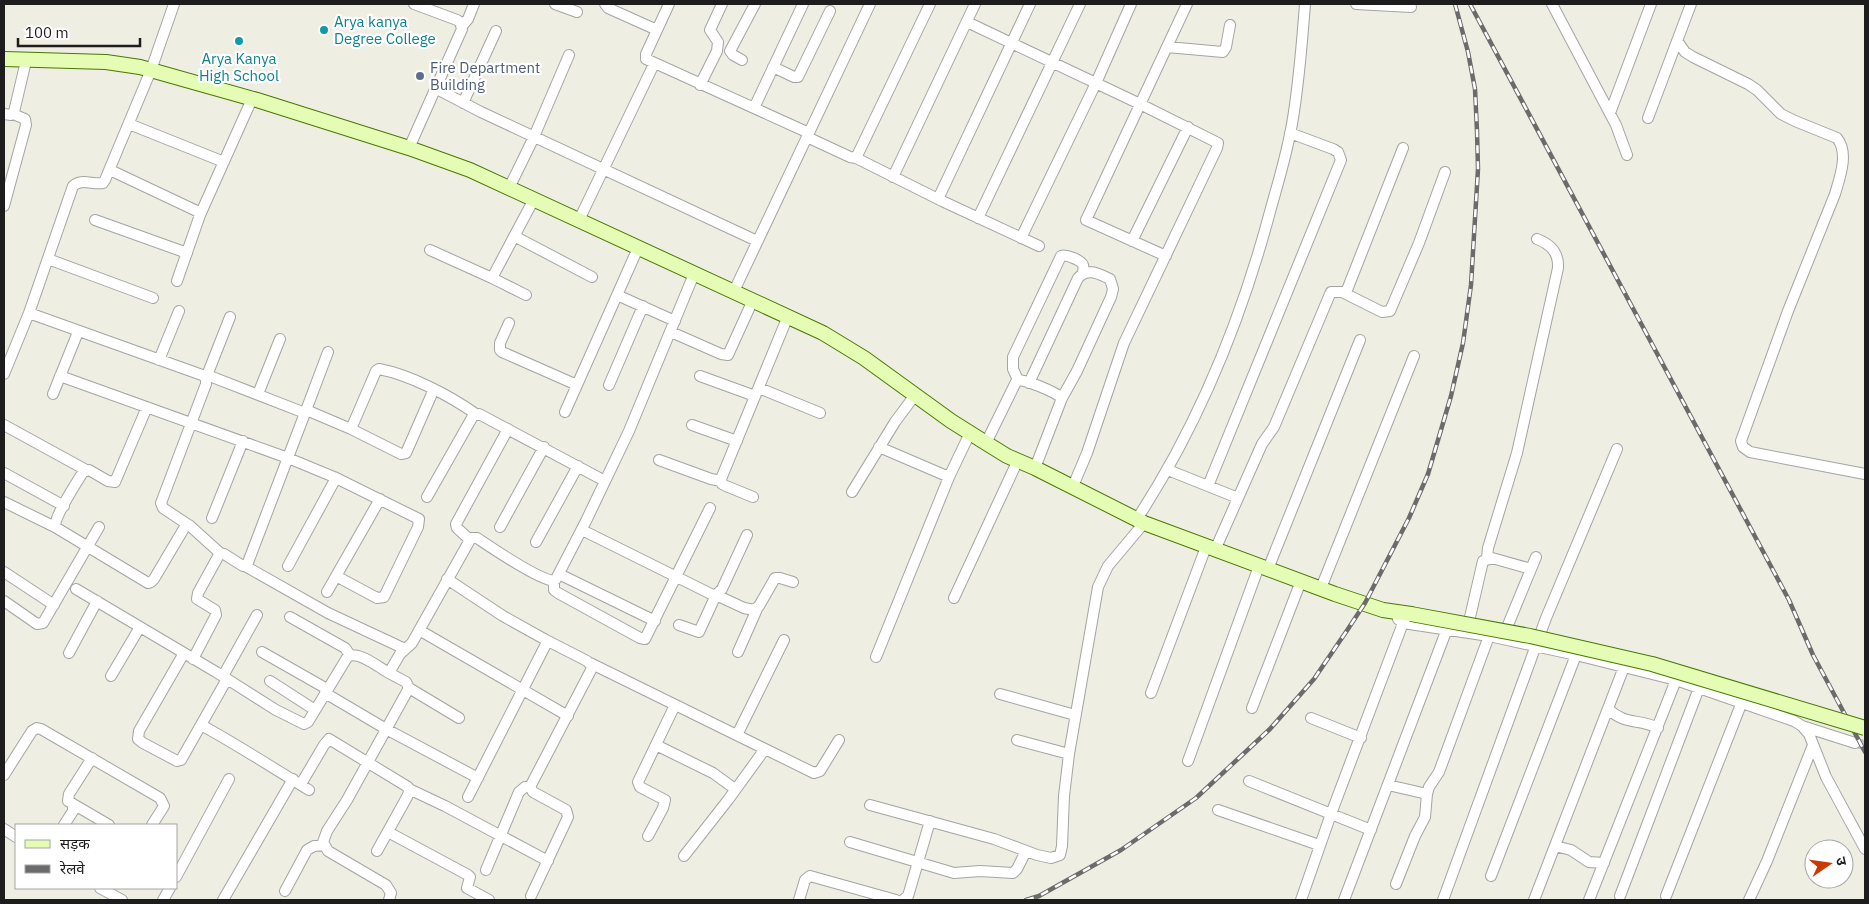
<svg xmlns="http://www.w3.org/2000/svg" width="1869" height="904" font-family="'IBM Plex Sans','Noto Sans Devanagari',sans-serif">
	<rect width="100%" height="100%" fill="#efeee3"/>
	<g fill="none" stroke-linecap="round" stroke-linejoin="round">
		<!-- minor-tunnel -->
		<path stroke="#c5c4bb" stroke-width="10" stroke-dasharray="10 5" stroke-linecap="butt" d="M1855,743L1865,745"/>
		<defs>
			<path id="minor" d="M555,4L577,12
				M605,4L608,8L657,30
				M669,4L646,54V59L809,133
				M1356,4L1411,7
				M1552,4L1616,125L1627,155
				M967,22L1140,104L1218,143L1217,148L1124,343L1087,453L1076,479L1072,487
				M462,26L468,19L474,4
				M1678,42L1685,52L1693,57L1748,84L1757,90L1781,114L1795,121L1837,138C1849,153 1840,177 1835,194L1788,311L1741,441L1743,447L1750,452L1865,474
				M1167,47L1223,52L1226,47L1230,25
				M742,60L733,55L730,51L755,4
				M773,67L794,77H798L830,11
				M700,85L717,51L718,42L710,30L722,4
				M435,88L481,112L757,241
				M463,103L496,31
				M754,108L803,4
				M1610,113L1651,4
				M4,114L11,115L14,112L26,61
				M1648,118L1691,4
				M129,124L224,162
				M807,137L850,157L856,158L930,4
				M409,148L462,29L460,22L457,20L414,4
				M856,158L942,201L1039,246
				M110,170L201,213
				M893,177L975,4
				M509,188L533,139L569,55
				M938,199L1030,4
				M4,206L26,125L25,119L13,114
				M978,218L1080,4
				M95,220L187,253
				M579,220L654,64
				M514,236L592,277
				M1021,238L1096,83L1131,4
				M1132,241L1188,127
				M430,250L492,278L526,295
				M1166,256L1086,220L1187,4
				M48,259L153,298
				M492,278L534,199
				M177,281L200,215L252,99
				M734,291L870,4
				M1342,292L1382,312L1390,311L1419,243L1445,172
				M617,295L675,321
				M29,313L202,375L206,378V384L161,503L163,508L187,524
				M509,323L500,343V350L502,352L577,385
				M671,332L721,354L728,355L753,300
				M159,360L179,311
				M4,374L29,313L73,186C81,178 93,185 103,183L105,180L151,70L174,4
				M207,375L305,413L328,352
				M60,376L288,458L334,477L419,519L418,527L384,597L377,598L336,576
				M700,376L755,396
				M206,378L230,317
				M1018,380L1013,369V357L1061,256C1066,254 1081,260 1083,265C1084,267 1083,272 1083,274
				M1029,383L1078,278C1088,267 1099,274 1110,279L1113,289L1111,297L1077,371L1062,398L1035,468
				M609,385L643,306
				M759,388L820,413
				M53,394L78,332
				M258,394L280,339
				M147,407L115,482L108,481L89,470L83,472C77,482 54,517 55,527L148,583L151,582L154,579L186,525H189L220,553
				M565,412L638,248
				M4,425L86,470
				M692,425L737,441
				M351,429L401,454L406,453L434,389
				M986,443L1017,380C1025,379 1055,392 1062,398
				M879,447L949,477
				M659,460L711,479L721,481
				M1168,470L1238,498
				M4,473L64,506
				M1208,486L1341,160L1338,152L1333,149L1290,133
				M852,492L895,422L915,395
				M427,497L473,416L479,414L605,481
				M753,497L726,486L722,484L721,479L788,316
				M4,502L55,527
				M212,518L243,441
				M1137,519C1199,424 1242,318 1271,208C1279,180 1287,153 1292,124C1299,84 1302,44 1305,4
				M500,527L544,447
				M582,530L713,595H716L722,589L747,535
				M469,539L457,528L456,524L508,429
				M536,542L578,466
				M1215,550L1262,444L1274,427L1330,294L1331,292H1345L1347,290L1403,148
				M1487,558L1488,548L1517,453L1558,268C1559,252 1550,244 1537,239
				M245,566L328,613L405,649
				M288,566L336,478
				M1268,569L1360,340
				M4,572L54,605
				M559,574L655,621
				M447,579L503,616L546,640V644L468,797
				M554,581V590L558,593L640,638L645,639L710,508
				M1321,588L1414,356
				M76,589L216,672L276,710L304,724L308,722L348,656C361,652 378,667 389,673
				M327,592L380,499
				M954,598L1018,460
				M4,601L37,624L43,623L99,527
				M1397,612L1398,619L1403,623L1489,636L1576,655L1676,680L1794,721L1802,726L1809,734L1826,777L1865,849
				M290,617L345,648L350,655
				M679,625L699,632L716,595L744,608L754,610L759,606L775,578H780L793,582
				M419,630L568,716
				M1467,630L1483,561L1492,558L1531,569
				M1503,637L1536,557
				M262,652L327,689
				M738,652L757,609
				M69,653L97,601
				M184,653L139,731L138,739L143,743L177,761L181,760L227,679
				M876,657L949,477L970,433
				M193,659L216,615L215,610L197,599L198,593L220,553L224,554L243,566L247,565L305,413L308,411L311,412L351,429L376,371L379,369C411,375 450,396 476,414
				M590,663L814,773L820,771L839,740
				M111,676L140,627
				M223,676L257,615
				M270,681L315,710
				M409,688L459,718
				M325,693L386,729L478,778
				M1151,693L1206,547
				M1000,694L1075,715
				M1252,708L1301,581
				M1608,709C1627,726 1638,718 1658,728
				M1311,718L1361,738
				M201,725C238,745 273,768 309,790
				M1802,726L1855,743
				M737,735L784,640
				M1017,740L1069,754
				M656,745L713,773L735,789
				M1188,761L1259,566
				M4,775L32,731L37,728L41,729L160,798L164,806L152,825
				M1249,781L1371,830
				M301,784L324,745L329,739L408,787L409,792L407,797L377,851
				M1388,785L1427,794
				M409,789L445,806L548,861
				M73,804L109,825
				M870,805L994,839L1037,855L1051,858L1060,855L1062,846L1064,796L1069,754L1098,587L1108,566L1144,523
				M1218,810L1319,845
				M64,825L73,811V804L68,801L69,794L92,758
				M4,829L16,837
				M388,832L468,875L470,877L467,888L489,900
				M648,836L663,808L665,800L640,787L638,782L675,705
				M850,842L954,873L980,871L1013,873L1017,869L1026,851
				M1555,846L1571,850L1589,862L1604,863
				M684,856L728,800L765,749
				M486,870L519,792L525,787H530
				M1491,876L1576,655
				M176,877L229,779
				M1396,884L1415,836L1425,817L1427,794L1429,787L1439,772L1489,636
				M100,888L122,900
				M285,891L307,850L314,846L324,845
				M531,896L568,817L566,810L533,792L530,787L591,670L592,666L587,661L546,640
				M1620,896L1699,688
				M1666,896L1742,702
				M163,900L170,888
				M223,900L293,779
				M389,900L391,893L386,885L328,851L323,842L327,831L347,800L409,688L406,682L389,673L400,654L412,643L471,538H477C492,548 537,579 554,581L556,579L586,521L629,431L694,274
				M799,900L805,880L810,876L896,900
				M903,900L908,896L930,821
				M1301,900L1331,814L1403,623
				M1344,900L1447,629
				M1443,900L1546,618L1617,449
				M1534,900L1624,667
				M1589,900L1676,680
				M1749,900L1767,861L1813,745"/>
			<path id="secondary" d="M4,59L106,62L140,67L257,100L409,148L470,170L823,333L864,358L951,421L986,443L1007,456L1035,468L1144,523L1335,594L1383,610L1411,614"/>
		</defs>
		<!-- minor casing -->
		<use href="#minor" stroke="#a4a4a4" stroke-width="12"/>
		<!-- secondary casing -->
		<use href="#secondary" stroke="#497800" stroke-width="16"/>
		<!-- minor -->
		<use href="#minor" stroke="#fff" stroke-width="10"/>
		<!-- secondary -->
		<use href="#secondary" stroke="#e4fcb3" stroke-width="14"/>
		<defs>
			<path id="rail" d="M1470,4L1789,600L1813,655L1865,752
				M1026,900L1039,896L1121,850L1196,798L1270,729L1314,679L1348,629L1365,603L1409,518L1428,474L1451,396L1463,343L1471,285L1478,169L1477,131L1475,89L1468,52L1455,4"/>
		</defs>
		<!-- rail casing -->
		<use href="#rail" stroke="#6b6b6b" stroke-width="4.5"/>
		<!-- rail -->
		<use href="#rail" stroke="#fff" stroke-width="2.5" stroke-dasharray="8" stroke-linecap="butt"/>
		<defs>
			<path id="secondary-bridge" d="M1411,614L1530,636L1652,664L1865,728"/>
		</defs>
		<!-- secondary-bridge casing -->
		<use href="#secondary-bridge" stroke="#497800" stroke-width="16" stroke-linecap="butt"/>
		<!-- secondary-bridge -->
		<use href="#secondary-bridge" stroke="#e4fcb3" stroke-width="14"/>
	</g>
	<!-- markers -->
	<g fill="#0f9aa8" stroke="#fff" stroke-width="2">
		<circle cx="324" cy="30" r="5"/>
		<circle cx="239" cy="41" r="5"/>
	</g>
	<circle fill="#5c6f8a" stroke="#fff" stroke-width="2" cx="420" cy="76" r="5"/>
	<g text-anchor="middle" dominant-baseline="central" stroke-width="4.5" stroke-linejoin="round" paint-order="stroke">
		<!-- culture labels -->
		<g font-size="15" fill="#0d838f" stroke="#fff" text-anchor="start">
			<text x="334" y="21">Arya kanya<tspan x="334" dy="17">Degree College</tspan></text>
			<text x="239" y="58" text-anchor="middle">Arya Kanya<tspan x="239" dy="17">High School</tspan></text>
		</g>
		<!-- service labels -->
		<g font-size="15" fill="#4e5e75" stroke="#fff" text-anchor="start">
			<text x="430" y="67">Fire Department<tspan x="430" dy="17">Building</tspan></text>
		</g>
	</g>
	<!-- border -->
	<rect width="1869" height="904" fill="none" stroke="#1d1d1d" stroke-width="10"/>
	<!-- legend -->
	<rect x="15" y="824" width="162" height="65" fill="#ffffff" stroke="#a5a5a5"/>
	<rect x="25" y="840" width="25" height="8" fill="#e4fcb3" stroke="#a5a5a5"/>
	<text x="60" y="849" font-size="15" fill="#1d1d1d">सड़क</text>
	<rect x="25" y="865" width="25" height="8" fill="#6b6b6b" stroke="#a5a5a5"/>
	<text x="60" y="874" font-size="15" fill="#1d1d1d">रेलवे</text>
	<!-- north arrow -->
	<g transform="translate(1829 864) rotate(77)"><circle r="24" fill="#ffffff" stroke="#a5a5a5"/>
	<path d="M0-4L9 19L0 12L-9 19Z" fill="#ca3a00"/>
	<text y="-8" font-size="14" font-weight="bold" text-anchor="middle" fill="#1d1d1d">उ</text>
	</g>
	<!-- scale -->
	<path d="M18 38v8h122v-8" fill="none" stroke="#1d1d1d" stroke-width="2.5"/>
	<text x="25" y="38" font-size="15" fill="#1d1d1d" stroke="#ffffff" stroke-width="4" paint-order="stroke">100 m</text>
</svg>
